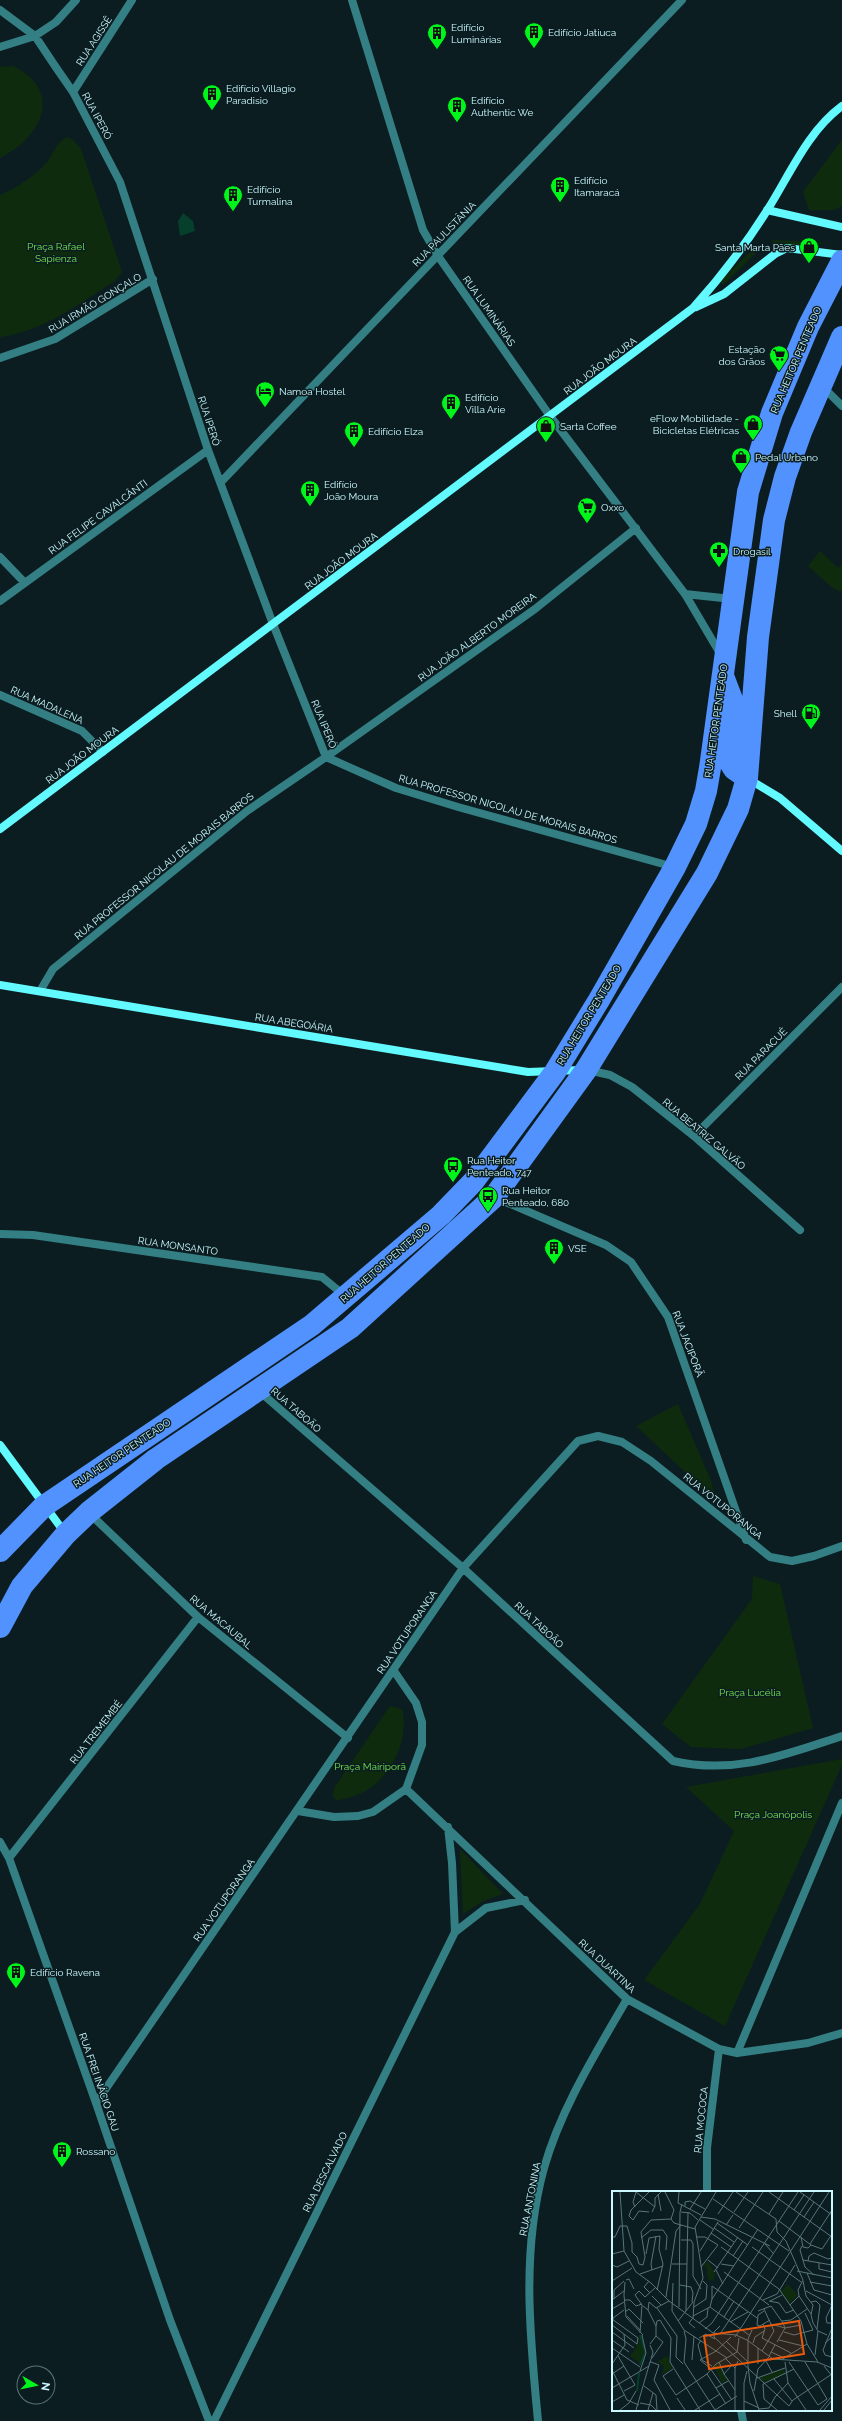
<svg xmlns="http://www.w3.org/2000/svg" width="842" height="2421" font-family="Raleway,sans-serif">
	<rect width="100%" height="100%" fill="#0b1d21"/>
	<!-- green -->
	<path fill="#0f2b0e" d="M13,66C64,91 42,137 0,158V67Z
		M67,137L73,140L81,149L122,272L115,281C79,304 44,331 0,337V195C18,187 35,176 48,161C54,152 57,142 67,137Z
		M842,140V206L834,210H809L803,192Z
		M772,240L832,243L772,247Z
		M753,249L756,253L723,285L720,281Z
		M820,551L838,568L842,564V590L840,592L830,586L808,566Z
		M678,1404L711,1481L716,1501L636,1426Z
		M753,1576L780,1584L813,1728L741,1749L691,1747L662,1724L752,1599Z
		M390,1706L402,1709C410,1744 388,1785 354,1796C348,1798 343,1800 336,1800L333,1796L334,1788Z
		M842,1759V1765L725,2026L644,1980L700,1904L734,1831L686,1787Z
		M460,1849L503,1894L483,1901L463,1914Z"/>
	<!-- water -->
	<path fill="#063f2b" d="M183,213L193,221L195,231L180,236L178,221Z"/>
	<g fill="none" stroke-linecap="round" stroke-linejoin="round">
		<!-- street -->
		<path stroke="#337f83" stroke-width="8" d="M352,0L423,230L438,256L550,416L685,594L721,655
			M0,10L35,36L55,66L73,92L120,182L208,450L273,624L326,757
			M0,47L35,36L56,22L76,0
			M73,92L132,0
			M0,358L55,339L153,279
			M823,387L842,406
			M221,482L682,0
			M0,557L24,582
			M685,594L732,599
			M0,601L208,450
			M0,695L82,731L103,752
			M326,757L396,788L458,807L674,867
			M40,991L53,969L247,811L326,757L535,609L636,528
			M587,1070L610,1075L632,1087L694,1136L800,1230
			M694,1136L842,987
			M494,1197L606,1245L631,1262L668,1317L746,1540
			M0,1234L33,1235L322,1277L345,1296
			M259,1391L463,1568L673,1761C735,1775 784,1755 842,1736
			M89,1513L198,1617L348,1738
			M406,1789L627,1999L719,2049L737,2053L808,2043L842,2033
			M298,1811L334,1817L358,1816L373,1812L406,1789L422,1745V1722L416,1703L394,1671
			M448,1827L452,1863L455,1932
			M0,1842L9,1858L96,2103L170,2320L209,2421
			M9,1858L198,1617
			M737,2053L842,1803
			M96,2103L463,1568L578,1441L598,1436L622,1442L651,1461L770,1557L792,1561L814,1556L842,1546
			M707,2192V2148L719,2049
			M741,2410L743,2421
			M214,2421L455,1932L486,1908L525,1900
			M538,2421C530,2337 521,2251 544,2168C561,2108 596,2053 627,1999"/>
		<!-- secondary -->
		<path stroke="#62faff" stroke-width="8" d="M767,210L842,227
			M696,307L724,294L775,254L787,248L842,255
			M747,778L780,798L842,851
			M0,829L693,308C721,277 746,244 768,209C790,174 808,131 842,106
			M0,985L528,1072L581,1070
			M0,1445L65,1533"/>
		<!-- primary -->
		<path stroke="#5292ff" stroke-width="22" d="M723,676L734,705L729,761L734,769L747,778
			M0,1551L44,1506L312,1325L441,1215L473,1182L555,1072L599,1000L675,867L696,824L706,791L710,768L748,492L772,413L808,327L842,261
			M0,1627L22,1586L66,1534L89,1512L156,1459L350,1328L494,1197L586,1070L707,873L738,809L747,778L758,637L774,520L785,477L801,432L842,337"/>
	</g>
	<!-- icons -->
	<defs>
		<symbol id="building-pin" viewBox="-11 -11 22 30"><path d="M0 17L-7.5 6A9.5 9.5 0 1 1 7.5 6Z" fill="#00f61a" stroke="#0b1d21"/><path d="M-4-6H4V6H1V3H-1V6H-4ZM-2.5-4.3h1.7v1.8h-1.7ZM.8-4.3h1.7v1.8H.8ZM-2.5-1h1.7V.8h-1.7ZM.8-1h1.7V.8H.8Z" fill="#111"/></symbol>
		<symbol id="shop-pin" viewBox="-11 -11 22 30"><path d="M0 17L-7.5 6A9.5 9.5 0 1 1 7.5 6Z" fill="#00f61a" stroke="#0b1d21"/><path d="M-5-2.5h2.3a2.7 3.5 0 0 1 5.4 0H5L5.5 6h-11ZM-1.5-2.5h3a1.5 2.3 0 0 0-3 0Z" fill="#111"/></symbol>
		<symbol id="supermarket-pin" viewBox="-11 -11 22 30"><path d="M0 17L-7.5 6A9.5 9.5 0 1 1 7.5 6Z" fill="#00f61a" stroke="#0b1d21"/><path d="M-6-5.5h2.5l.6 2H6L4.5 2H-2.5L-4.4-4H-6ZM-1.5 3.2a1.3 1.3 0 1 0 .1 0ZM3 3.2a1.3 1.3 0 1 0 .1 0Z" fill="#111"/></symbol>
		<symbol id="hotel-pin" viewBox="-11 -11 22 30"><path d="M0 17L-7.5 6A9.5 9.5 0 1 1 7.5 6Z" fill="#00f61a" stroke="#0b1d21"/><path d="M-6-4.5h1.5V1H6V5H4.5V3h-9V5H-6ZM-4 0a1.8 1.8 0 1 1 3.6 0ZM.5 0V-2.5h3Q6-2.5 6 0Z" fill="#111"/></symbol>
		<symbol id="pharmacy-pin" viewBox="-11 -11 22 30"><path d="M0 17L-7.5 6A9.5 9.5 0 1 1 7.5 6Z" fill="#00f61a" stroke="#0b1d21"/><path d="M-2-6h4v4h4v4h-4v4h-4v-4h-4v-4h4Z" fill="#111"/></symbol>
		<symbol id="fuel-pin" viewBox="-11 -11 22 30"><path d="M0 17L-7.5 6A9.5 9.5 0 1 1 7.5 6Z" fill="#00f61a" stroke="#0b1d21"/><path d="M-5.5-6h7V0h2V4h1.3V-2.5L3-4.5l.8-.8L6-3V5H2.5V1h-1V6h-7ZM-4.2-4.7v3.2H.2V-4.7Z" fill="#111"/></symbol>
		<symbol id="bus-pin" viewBox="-11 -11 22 30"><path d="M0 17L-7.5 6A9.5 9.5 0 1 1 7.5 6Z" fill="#00f61a" stroke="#0b1d21"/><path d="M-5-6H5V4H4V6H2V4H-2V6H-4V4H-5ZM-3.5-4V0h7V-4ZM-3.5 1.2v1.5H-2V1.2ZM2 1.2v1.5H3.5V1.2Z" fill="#111"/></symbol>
	</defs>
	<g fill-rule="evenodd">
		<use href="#building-pin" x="523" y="21" width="22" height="30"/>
		<use href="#building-pin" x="426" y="22" width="22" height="30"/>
		<use href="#building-pin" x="201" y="83" width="22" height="30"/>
		<use href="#building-pin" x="446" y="95" width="22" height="30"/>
		<use href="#building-pin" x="549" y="175" width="22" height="30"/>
		<use href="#building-pin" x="222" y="184" width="22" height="30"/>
		<use href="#shop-pin" x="798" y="236" width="22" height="30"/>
		<use href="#supermarket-pin" x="768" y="344" width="22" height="30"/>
		<use href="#hotel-pin" x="254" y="380" width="22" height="30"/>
		<use href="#building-pin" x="440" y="392" width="22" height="30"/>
		<use href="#shop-pin" x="742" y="413" width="22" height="30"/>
		<use href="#shop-pin" x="535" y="415" width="22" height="30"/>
		<use href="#building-pin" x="343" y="420" width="22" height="30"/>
		<use href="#shop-pin" x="730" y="446" width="22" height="30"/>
		<use href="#building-pin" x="299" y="479" width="22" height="30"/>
		<use href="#supermarket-pin" x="576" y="496" width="22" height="30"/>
		<use href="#pharmacy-pin" x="708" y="540" width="22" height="30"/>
		<use href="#fuel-pin" x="800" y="702" width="22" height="30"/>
		<use href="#bus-pin" x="442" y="1155" width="22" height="30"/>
		<use href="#bus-pin" x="477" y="1185" width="22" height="30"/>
		<use href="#building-pin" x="543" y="1237" width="22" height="30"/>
		<use href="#building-pin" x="5" y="1961" width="22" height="30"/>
		<use href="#building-pin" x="51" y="2140" width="22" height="30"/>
	</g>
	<g text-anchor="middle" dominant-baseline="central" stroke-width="3" stroke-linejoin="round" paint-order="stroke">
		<!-- poi labels -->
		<g font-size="10" fill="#cbf9ff" stroke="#0b1d21" text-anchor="start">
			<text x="451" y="27">Edifício<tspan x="451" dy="12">Luminárias</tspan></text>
			<text x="548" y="32">Edifício Jatiuca</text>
			<text x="226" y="88">Edifício Villagio<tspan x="226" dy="12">Paradisio</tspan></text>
			<text x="471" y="100">Edifício<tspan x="471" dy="12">Authentic We</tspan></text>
			<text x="574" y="180">Edifício<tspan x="574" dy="12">Itamaracá</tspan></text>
			<text x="247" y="189">Edifício<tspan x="247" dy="12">Turmalina</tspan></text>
			<text x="795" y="247" text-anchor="end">Santa Marta Pães</text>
			<text x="765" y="349" text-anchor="end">Estação<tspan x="765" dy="12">dos Grãos</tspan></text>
			<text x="279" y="391">Namoa Hostel</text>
			<text x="465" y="397">Edifício<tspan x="465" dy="12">Villa Arie</tspan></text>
			<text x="739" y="418" text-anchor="end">eFlow Mobilidade -<tspan x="739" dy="12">Bicicletas Elétricas</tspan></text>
			<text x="560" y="426">Sarta Coffee</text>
			<text x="368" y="431">Edifício Elza</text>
			<text x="755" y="457">Pedal Urbano</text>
			<text x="324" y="484">Edifício<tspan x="324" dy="12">João Moura</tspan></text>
			<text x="601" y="507">Oxxo</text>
			<text x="733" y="551">Drogasil</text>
			<text x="797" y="713" text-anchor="end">Shell</text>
			<text x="467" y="1160">Rua Heitor<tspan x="467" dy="12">Penteado, 747</tspan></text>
			<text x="502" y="1190">Rua Heitor<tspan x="502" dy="12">Penteado, 680</tspan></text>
			<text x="568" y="1248">VSE</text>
			<text x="30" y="1972">Edifício Ravena</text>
			<text x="76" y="2151">Rossano</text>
		</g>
		<!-- street labels -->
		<g font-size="10" fill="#cbf9ff" stroke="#0b1d21">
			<text transform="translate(94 41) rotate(-57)">RUA AGISSÊ</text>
			<text transform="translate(97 116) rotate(62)">RUA IPERÓ</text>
			<text transform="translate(444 234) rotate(-46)">RUA PAULISTÂNIA</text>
			<text transform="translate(95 303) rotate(-31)">RUA IRMÃO GONÇALO</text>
			<text transform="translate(489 311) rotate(55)">RUA LUMINÁRIAS</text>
			<text transform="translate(796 360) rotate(-67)">RUA HEITOR PENTEADO</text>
			<text transform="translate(600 366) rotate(-37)">RUA JOÃO MOURA</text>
			<text transform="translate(209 421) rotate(72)">RUA IPERÓ</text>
			<text transform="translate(98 517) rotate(-36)">RUA FELIPE CAVALCÂNTI</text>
			<text transform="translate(341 561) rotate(-37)">RUA JOÃO MOURA</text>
			<text transform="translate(477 637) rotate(-36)">RUA JOÃO ALBERTO MOREIRA</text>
			<text transform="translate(47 705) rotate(24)">RUA MADALENA</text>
			<text transform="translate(716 721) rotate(-82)">RUA HEITOR PENTEADO</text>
			<text transform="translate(324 724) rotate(68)">RUA IPERÓ</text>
			<text transform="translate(82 755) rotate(-37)">RUA JOÃO MOURA</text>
			<text transform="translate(508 809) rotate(16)">RUA PROFESSOR NICOLAU DE MORAIS BARROS</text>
			<text transform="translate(164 866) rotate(-39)">RUA PROFESSOR NICOLAU DE MORAIS BARROS</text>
			<text transform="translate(589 1015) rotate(-59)">RUA HEITOR PENTEADO</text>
			<text transform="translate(294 1023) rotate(9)">RUA ABEGOÁRIA</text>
			<text transform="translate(761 1054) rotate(-45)">RUA PARACUÊ</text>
			<text transform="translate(704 1134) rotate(40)">RUA BEATRIZ GALVÃO</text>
			<text transform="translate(178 1246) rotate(8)">RUA MONSANTO</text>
			<text transform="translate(385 1263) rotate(-41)">RUA HEITOR PENTEADO</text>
			<text transform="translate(688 1344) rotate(69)">RUA JACIPORÃ</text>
			<text transform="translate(296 1410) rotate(41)">RUA TABOÃO</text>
			<text transform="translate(122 1453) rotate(-34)">RUA HEITOR PENTEADO</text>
			<text transform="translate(723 1506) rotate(39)">RUA VOTUPORANGA</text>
			<text transform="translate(221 1622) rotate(40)">RUA MACAUBAL</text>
			<text transform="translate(539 1625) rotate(43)">RUA TABOÃO</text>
			<text transform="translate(407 1632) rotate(-56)">RUA VOTUPORANGA</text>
			<text transform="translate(96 1732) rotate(-52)">RUA TREMEMBÉ</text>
			<text transform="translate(224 1900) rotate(-55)">RUA VOTUPORANGA</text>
			<text transform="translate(607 1966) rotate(43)">RUA DUARTINA</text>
			<text transform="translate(99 2082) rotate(71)">RUA FREI INÁCIO GAU</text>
			<text transform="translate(701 2120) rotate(-84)">RUA MOCOCA</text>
			<text transform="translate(325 2172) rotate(-64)">RUA DESCALVADO</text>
			<text transform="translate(530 2199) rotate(-79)">RUA ANTONINA</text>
		</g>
		<!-- park labels -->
		<g font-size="10" fill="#75e650" stroke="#0b1d21">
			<text x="56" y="246">Praça Rafael<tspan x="56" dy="12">Sapienza</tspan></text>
			<text x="750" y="1692">Praça Lucélia</text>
			<text x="370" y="1766">Praça Mairiporã</text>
			<text x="773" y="1814">Praça Joanópolis</text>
		</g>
	</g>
	<!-- overview -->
	<g transform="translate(612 2191)">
		<rect width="220" height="220" fill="#0b1d21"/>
		<path d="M96,70L103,83L101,90L97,89L101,84L96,89L95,77L92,75ZM176,93L186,104L178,112L169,100ZM25,144L32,158L28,172L18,165L25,156L24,153H27ZM55,165L60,177L50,184L52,175L45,171ZM107,172L115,189L110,192L102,175ZM172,178L173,183L162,188L151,191L147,187Z" fill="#0f2b0e"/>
		<path fill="none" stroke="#063f2b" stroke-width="2" d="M28,144L33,161L28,174M25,200L27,182"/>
		<path fill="none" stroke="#58757a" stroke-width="1" d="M8,1L12,60M24,1L43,16M67,1L66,12L89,24M124,1L164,28L165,41L174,50L191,89L186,99L187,105L178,114L189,130L195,153L206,171M157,1L220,46M188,1L220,24M46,3L49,20M101,8L177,60M73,15V11L78,10L93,18M23,16L21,11L24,1M78,18L89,1M182,19L192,4M37,21L27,20L21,29L17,25L19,19L37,1M40,21L43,15V7L49,1M69,21L78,22L86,29M122,21L136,1M106,23L121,1M157,23L171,1M89,26L103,28L158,55M192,26L202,11M59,28L62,32L83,38M39,29L59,28L62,19L53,1M88,29L101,38M167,30L199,54L210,58L220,43M105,32L136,54M114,34L121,24M102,37L122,51M127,37L151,1M99,42L119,56M0,46H3L8,35H15L20,52V61L25,66L27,73L31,74L33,66L29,41L39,29M85,46H93L106,54L89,76M189,46L191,56L196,57L199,54M29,47L39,39H51L55,45L54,59M69,49H79L81,53V85L89,98M153,53L161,62M198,53L220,19M190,55L188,59L193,76L202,84M109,56L167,98L178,114M140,56L189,91M88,60L106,31M0,63L12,60L24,81L39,92L57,110L101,142L124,144L135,149L161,168L205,171L220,177M34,63L37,47L48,45L47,58L51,73L45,99M121,65L131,50M96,69L106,77M191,69L220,74M196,70L197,65L202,62L216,68L220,67M207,72V78L220,81M60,73H75M109,73L122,75M0,74L5,76L17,70M40,79L39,73L44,45M104,79L111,93M185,80L220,87M102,81L126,46M112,81L157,114M195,82L202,99L220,104M28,83L51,75M14,89L17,88L22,98M0,90L20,77M37,90L32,96L38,102M191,90L194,105L201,114L199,124L201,132L206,140L215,144M13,91L12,104L14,126L31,144M198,91L220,95M61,92L60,120L72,139L115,167M68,94L79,96L81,102L80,111M100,95L145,127M194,100L220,114L214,127L215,132H220M40,105L49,114M187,105L199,123M54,106L64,40L69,34M2,108V99L12,90M100,108V95M0,109L12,100M12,109H18L24,115L30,113M151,109L165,103L183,74M157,110L167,112L174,122L182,119M158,110L170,104M199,111L204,110L208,114L205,138M31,115L36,119L44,135V145L38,153M67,116L68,21L70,13M82,116L94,108L95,94L91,90M98,116L100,108L146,38M98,116L137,144M45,117L65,145L64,166L71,173M0,118L12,111M36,119L37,111L44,117L57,110M74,120L76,21M146,120L159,115L171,132L173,137L165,151M152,120L146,124L145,134L148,135L158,129M13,121L17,118L31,132M15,125L28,139M81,125L98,116M112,126L122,110M80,128L77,132L83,137M81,128L82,111L91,87L83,36L104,1M66,130L81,111M170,130L179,129L195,118M118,131L136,121M87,132L95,126L96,117M151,133L153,138L150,147L179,162M159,133L173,137M0,134L25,153L26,147L0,128M0,134L1,127L12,119M44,135L45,130L48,129L59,147L58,171L88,219M108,135L102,141V146L177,215M173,137L189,134M220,137L211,159L213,164L220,166M93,138L100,132L186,1M72,140L74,148L72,171L103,219M0,141L22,157M172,141L182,144L201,139L193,122M28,142L30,114L23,104L27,100L33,106L43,97M108,143L202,1M123,146L217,1M87,147L94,143L103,148M0,149L17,161M89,149L86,154L90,169L100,175M167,149L191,155M114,150L136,171M141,152L143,146L152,140M213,152L219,147L220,140M38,154L41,161L38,172M0,157L28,176M146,157V173M150,160L162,140L152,118M125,161L127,147M159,161L170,166M203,164L206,140M6,165L23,194L12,200M157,165L163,154M40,167L51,151L44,145M113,167L123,177M80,169L82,145M88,169L98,177L120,209M88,169L104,160L119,146M169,169L195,153M154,170L160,181M39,171L47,174L42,189L58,219M107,171L112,183L123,199M173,171L176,192L194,219M177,171L206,214L215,208M193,171L215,208M0,173L13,154L12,143M136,175L138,192L147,219M136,175V148L140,139M212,175L220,185M61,178L51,185L64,204L95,183L104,173L125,161M0,179L15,209L27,214M28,180L34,162L30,144M0,183L12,175M95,183L114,213M112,183L120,174M145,187L173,177M162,188L180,210M151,193L182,178M151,193L152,208L165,219M32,195L44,204L45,219M0,197L37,175M104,197L116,190M142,200L146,178L157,166M65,207L73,219M132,210L147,217M0,211L12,204M28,212L39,214L44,219M177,215L181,209L220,183M147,218L157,217L163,206L176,192M8,219L17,212L24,200M24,219L38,171M36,219L41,202M83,219L108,203M103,219L125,205M123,219V177L126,170M132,219V192L135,180M208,219L220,205M212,219L220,209"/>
		<path fill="#e8590c" fill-opacity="0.15" stroke="#e8590c" stroke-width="2" d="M187,130L192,163L97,178L92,145Z"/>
		<rect width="220" height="220" fill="none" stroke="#cbf9ff" stroke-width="2"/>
	</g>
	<!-- north arrow -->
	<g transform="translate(36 2385) rotate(99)"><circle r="19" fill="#0b1d21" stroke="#58757a"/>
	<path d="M0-3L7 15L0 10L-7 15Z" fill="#00f61a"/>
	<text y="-6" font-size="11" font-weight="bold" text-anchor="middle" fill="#cbf9ff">N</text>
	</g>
</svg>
